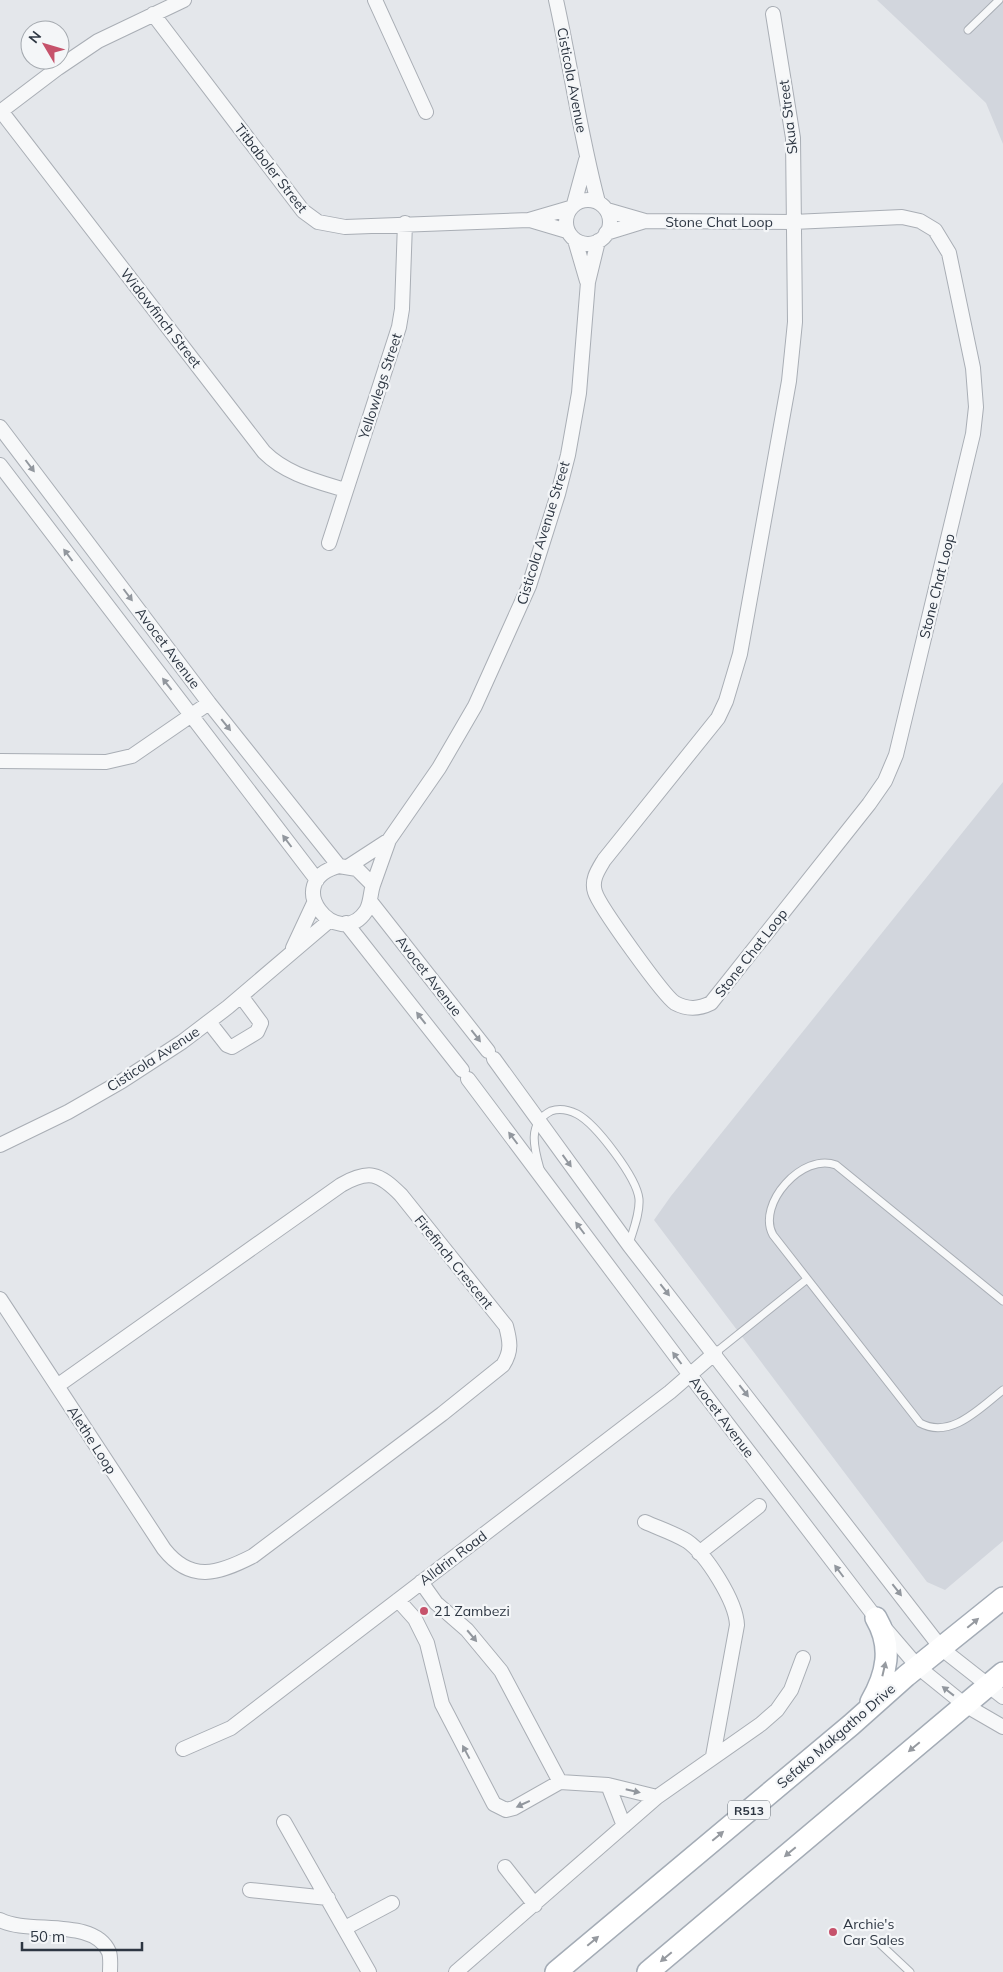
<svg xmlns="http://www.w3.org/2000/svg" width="1003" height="1972" font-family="Mulish,sans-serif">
	<rect width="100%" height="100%" fill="#e4e7eb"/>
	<!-- built -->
	<path fill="#d2d6dd" d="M877,0H1003V144L986,103Z
		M1003,782V1541L945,1590L927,1582L654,1220L671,1196Z"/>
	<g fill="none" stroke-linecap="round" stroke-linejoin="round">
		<defs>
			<path id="lane" d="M968,30L999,0
				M540,1169C534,1148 527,1123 551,1111C559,1108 569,1110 577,1114C596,1124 637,1178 639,1199C640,1214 633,1230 629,1244
				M1003,1301L836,1165C803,1152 756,1204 773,1235L920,1423C951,1440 981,1407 1003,1390
				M715,1353L806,1280
				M877,1941L910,1972"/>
			<path id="street" d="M375,0L426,112
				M556,0C571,67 580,135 598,202
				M153,14L303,211L318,222L345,227L529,220L570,208
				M1,111L264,452C286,474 316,481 345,490
				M0,112L58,68L98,41L184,0
				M566 222a22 22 0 1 1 44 0a22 22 0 1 1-44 0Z
				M574,204L586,160
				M607,210L645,221L793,222L902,217L920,221L935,230L949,253L973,368L976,407L973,434L896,755L885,781L869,804L711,1003C699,1009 688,1010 675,1003C664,996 599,906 595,892C591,880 598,870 604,860L718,718L726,701L740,654L789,381L795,322L793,138L773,14
				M530,220L567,231
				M606,233L645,221
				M575,240L587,281
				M0,427L209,703L339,866
				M0,465L317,880
				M329,543L399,327L402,309L405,223
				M0,761L106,762L132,756L209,703
				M339,866L357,869L373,885C370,894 371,903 366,911C338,953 279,882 339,866Z
				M349,866L389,840
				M373,885L389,840L439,768L475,706L529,586L558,494L568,455L579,393L588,282L598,241
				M370,901L488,1051
				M346,923L462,1070
				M293,948L314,903
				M209,1022L227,1045L232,1047L257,1032L261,1023L241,996
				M494,1059L629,1245L942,1649L1003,1697
				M468,1079L690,1375L876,1618L918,1667L965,1705L1003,1727
				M0,1145L68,1112L122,1081L182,1042L228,1007L329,921
				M0,1299L164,1549C191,1583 218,1574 253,1556L442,1414L503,1365C512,1351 510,1341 506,1326L401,1195C379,1173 369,1169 341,1185L57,1386
				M645,1522C658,1528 674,1533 687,1541C706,1554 736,1601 737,1625L713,1756
				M699,1553L759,1506
				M421,1582L436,1603L467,1630L501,1671L560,1782
				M398,1600L415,1619L427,1643L442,1704L494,1804L506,1810L514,1808L560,1782L608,1785L657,1797
				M183,1749L231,1728L670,1392L715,1353
				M608,1785L624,1826
				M284,1822L369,1972
				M505,1867L535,1905
				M250,1890L328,1898
				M0,1920C28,1935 94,1917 109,1952C111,1958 110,1966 110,1972
				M345,1928L392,1903
				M456,1972L657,1797L761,1724L777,1710L791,1690L803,1658"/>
			<path id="primary" d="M871,1702C887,1674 893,1647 876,1618
				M556,1972L851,1725L906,1676L1003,1598
				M648,1972L1003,1673"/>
		</defs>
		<!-- lane casing -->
		<use href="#lane" stroke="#a9aeb5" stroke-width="9"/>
		<!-- street casing -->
		<use href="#street" stroke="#a9aeb5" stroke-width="16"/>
		<!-- primary casing -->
		<use href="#primary" stroke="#a4acb6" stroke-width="24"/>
		<!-- lane -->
		<use href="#lane" stroke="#f7f8f9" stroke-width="7"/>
		<!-- street -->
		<use href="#street" stroke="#f7f8f9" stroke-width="14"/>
		<!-- primary -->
		<use href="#primary" stroke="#fff" stroke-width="21"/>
	</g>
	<!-- one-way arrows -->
	<defs><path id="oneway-solid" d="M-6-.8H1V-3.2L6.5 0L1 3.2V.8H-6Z" transform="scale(1.25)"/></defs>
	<g fill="#92979e">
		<use href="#oneway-solid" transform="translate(30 466) rotate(53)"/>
		<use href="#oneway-solid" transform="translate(68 555) rotate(-127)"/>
		<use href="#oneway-solid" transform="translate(128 595) rotate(53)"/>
		<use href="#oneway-solid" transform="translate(167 684) rotate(-128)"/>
		<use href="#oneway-solid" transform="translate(226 725) rotate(51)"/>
		<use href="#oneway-solid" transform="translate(287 841) rotate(-127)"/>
		<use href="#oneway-solid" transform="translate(421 1018) rotate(-128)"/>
		<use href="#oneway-solid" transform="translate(476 1036) rotate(52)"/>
		<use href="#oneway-solid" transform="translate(513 1138) rotate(-127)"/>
		<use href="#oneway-solid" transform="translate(567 1161) rotate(54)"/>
		<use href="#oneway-solid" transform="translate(580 1228) rotate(-127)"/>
		<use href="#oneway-solid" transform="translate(665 1290) rotate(52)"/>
		<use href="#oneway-solid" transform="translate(677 1358) rotate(-127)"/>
		<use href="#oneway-solid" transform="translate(744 1391) rotate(52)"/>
		<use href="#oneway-solid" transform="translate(839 1571) rotate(-127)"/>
		<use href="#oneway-solid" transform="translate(897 1590) rotate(52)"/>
		<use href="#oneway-solid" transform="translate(472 1636) rotate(50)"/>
		<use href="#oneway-solid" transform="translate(948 1691) rotate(-142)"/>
		<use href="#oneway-solid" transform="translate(466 1752) rotate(-118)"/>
		<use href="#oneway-solid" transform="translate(633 1791) rotate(13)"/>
		<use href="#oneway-solid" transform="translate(523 1804) rotate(155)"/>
	</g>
	<g fill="#969aa0">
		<use href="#oneway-solid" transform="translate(973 1623) rotate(-40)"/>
		<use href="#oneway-solid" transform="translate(884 1669) rotate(-77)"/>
		<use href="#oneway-solid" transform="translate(914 1747) rotate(140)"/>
		<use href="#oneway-solid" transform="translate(718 1836) rotate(-40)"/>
		<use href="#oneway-solid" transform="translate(790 1852) rotate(140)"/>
		<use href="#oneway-solid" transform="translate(593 1941) rotate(-40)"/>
		<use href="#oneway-solid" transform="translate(666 1957) rotate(140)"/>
	</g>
	<!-- markers -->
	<g fill="#c6526b" stroke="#f4f6f8" stroke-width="2">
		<circle cx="424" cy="1611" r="5"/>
		<circle cx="833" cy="1932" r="5"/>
	</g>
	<g text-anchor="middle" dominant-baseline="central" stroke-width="4.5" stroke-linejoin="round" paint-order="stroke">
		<!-- shield labels -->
		<rect fill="#f4f6f8" stroke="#697079" stroke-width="1" x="728" y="1800.5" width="42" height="19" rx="4"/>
		<g font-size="12" font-weight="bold" fill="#2d3642">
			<text x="749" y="1810">R513</text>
		</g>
		<!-- street labels -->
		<g font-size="14" fill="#2d3642" stroke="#f4f6f8">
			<text transform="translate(572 80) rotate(79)">Cisticola Avenue</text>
			<text transform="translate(788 117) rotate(-97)">Skua Street</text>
			<text transform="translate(271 168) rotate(52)">Titbaboler Street</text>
			<text x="719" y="222">Stone Chat Loop</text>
			<text transform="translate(161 318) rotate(52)">Widowfinch Street</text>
			<text transform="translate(380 386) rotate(-72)">Yellowlegs Street</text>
			<text transform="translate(543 533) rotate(-73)">Cisticola Avenue Street</text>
			<text transform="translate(937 586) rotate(-76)">Stone Chat Loop</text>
			<text transform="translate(168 648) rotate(53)">Avocet Avenue</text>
			<text transform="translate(751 953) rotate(-52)">Stone Chat Loop</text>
			<text transform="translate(429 976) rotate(52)">Avocet Avenue</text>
			<text transform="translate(153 1059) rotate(-33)">Cisticola Avenue</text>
			<text transform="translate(454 1262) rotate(51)">Firefinch Crescent</text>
			<text transform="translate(722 1417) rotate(53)">Avocet Avenue</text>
			<text transform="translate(92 1440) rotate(57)">Alethe Loop</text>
			<text transform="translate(453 1558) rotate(-37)">Alldrin Road</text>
			<text transform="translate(836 1736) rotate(-41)">Sefako Makgatho Drive</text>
		</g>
		<!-- poi labels -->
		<g font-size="14" fill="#2d3642" stroke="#f4f6f8" text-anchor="start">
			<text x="434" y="1611">21 Zambezi</text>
			<text x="843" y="1924">Archie's<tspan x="843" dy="16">Car Sales</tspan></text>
		</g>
	</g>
	<!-- north arrow -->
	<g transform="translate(45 45) rotate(308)"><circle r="24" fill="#f4f6f8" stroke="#a4a9af"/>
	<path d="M0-4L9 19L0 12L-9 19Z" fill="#c6526b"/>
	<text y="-8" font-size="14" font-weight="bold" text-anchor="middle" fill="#2d3642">N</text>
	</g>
	<!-- scale -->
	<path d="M22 1942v8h120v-8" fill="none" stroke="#2d3642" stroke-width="2.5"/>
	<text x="30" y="1942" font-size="15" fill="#2d3642" stroke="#f4f6f8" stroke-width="4" paint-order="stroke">50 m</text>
</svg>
